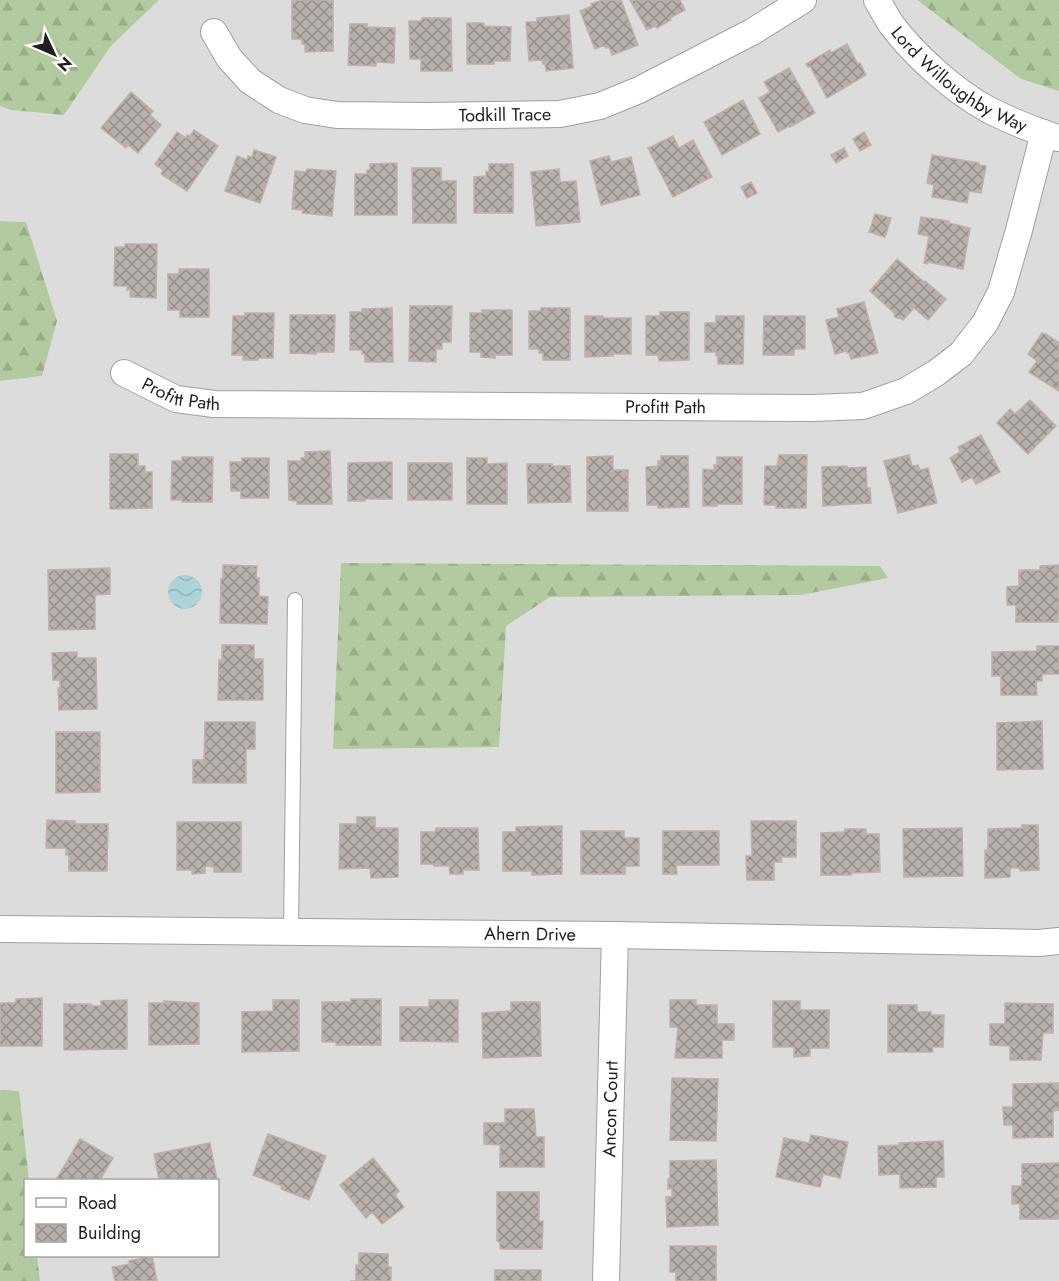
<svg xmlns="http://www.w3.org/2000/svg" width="1059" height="1281" font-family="Jost,sans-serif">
	<defs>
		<pattern id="forest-firs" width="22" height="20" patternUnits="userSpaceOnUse" patternTransform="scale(1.5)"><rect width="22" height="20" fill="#b1ca9f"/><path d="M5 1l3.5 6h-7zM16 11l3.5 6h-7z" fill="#98ad88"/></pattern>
		<pattern id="water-waves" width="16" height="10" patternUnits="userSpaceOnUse" patternTransform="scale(1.5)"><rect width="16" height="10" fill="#abd3d8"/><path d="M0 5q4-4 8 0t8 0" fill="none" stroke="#93b5b9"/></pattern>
		<pattern id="building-cross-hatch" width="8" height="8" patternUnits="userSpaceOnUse" patternTransform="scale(1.5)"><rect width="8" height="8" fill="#b8b0ac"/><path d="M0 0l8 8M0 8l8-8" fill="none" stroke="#958f8b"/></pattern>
	</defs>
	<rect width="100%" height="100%" fill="#efebe6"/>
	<!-- residential -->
	<path fill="#dddcdc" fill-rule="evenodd" d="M159,0H917L1021,79L1059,91V1281H0V381L42,376L26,222L0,221V106L11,110L64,115L111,46ZM26,1180H218V1256H26Z"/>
	<!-- forest -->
	<path fill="url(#forest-firs)" d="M0,0H159L111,46L64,115L11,110L0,106Z
		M917,0H1059V91L1021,79Z
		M0,221L26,222L57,321L42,376L0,381Z
		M341,563L880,566L888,578L801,595L550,597L506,626L499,747L333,749Z
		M0,1090L19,1091L29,1180H26V1256H37L40,1281H0Z"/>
	<!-- water -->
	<path fill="url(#water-waves)" d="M168 592a17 17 0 1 1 34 0a17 17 0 1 1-34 0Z"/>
	<!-- building -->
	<path fill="url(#building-cross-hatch)" stroke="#bfb1aa" stroke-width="1.5" d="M304,0H333V51L305,52V44H302V39H292V1Z
		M602,0H621L638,45L612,55L609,47L606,48L605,45L595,49L580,11L592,6L591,4Z
		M630,0H680L685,10L670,18L671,20L657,28L655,26L647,30Z
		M569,15L573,68L546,71L545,64H543L542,60L529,61L526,22H537V18Z
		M422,18H451L452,71H421V59H410L409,21H421Z
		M467,23H484V26L511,27L510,61H494V64H467Z
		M350,24H367V27L395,28L394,63L376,62V66L348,65Z
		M847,44L858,64L860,63L866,75L827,98L810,66L808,67L806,64L830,50L831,53Z
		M789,68L815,113L790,127L789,126L778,132L759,98L770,92L764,82Z
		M131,92L153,111L150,115L161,125L138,153L128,145L126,148L101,128Z
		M743,100L760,134L722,155L704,122Z
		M194,130L218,146L187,191L161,174L163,170L155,164L177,132L186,138L187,135L190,136Z
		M864,132L871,145L860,151L853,139Z
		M673,136L679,148L693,140L712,177L673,197L648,148Z
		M844,148L848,156L836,163L831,155Z
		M254,150L276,157L260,203L225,191L237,156L247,160L248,156L252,157Z
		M932,155L979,163V165L986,166L981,193L969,191L967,203L932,197L934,185L927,183Z
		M609,156L611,162L631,157L640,195L601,205L590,161Z
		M397,163V215H355V174H367V170H370V164Z
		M489,164H513V213H474V177L486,176V171L489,172Z
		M412,168H441V181H456V223H413Z
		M307,169L336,171L332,216L302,213L303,210L292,209L295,171L306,172Z
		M559,169L560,182L576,181L580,222L536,226L531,172Z
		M751,182L757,193L747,198L741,187Z
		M875,214L891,218L885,237L869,232Z
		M921,217L949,221V223L970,228L963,269L927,262V264L924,263L929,236L918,234Z
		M125,244H157L156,298L130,297V289L127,290L128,286H114L115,247H125Z
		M897,259L924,282L925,281L946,299L928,320L914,308L903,320L898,317L897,318L894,316L895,314L870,291Z
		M179,269H209V317H180V310H168V274H179Z
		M864,302L878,353L851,359L849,353H847V351L835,354L826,320L839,317L837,309Z
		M410,306H452L451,342H442V349H436V362L409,361Z
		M392,308L393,362H365V354H362V350H350V312H362V309Z
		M541,308H570V360H543V353H539V349H529V311H541Z
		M482,310H512V355H495V358L481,357V352H470V313H482Z
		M660,312H689V360L659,361L658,355H646V316H660Z
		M245,313H274L273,358H258V360H243V355H232L233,316H245Z
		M290,315H335L334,352H316V354L290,353Z
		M585,316H603V318H631V354H613V356L585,357Z
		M716,316H744L743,364H718V356H716V352H705V323H716Z
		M764,316H805V349H794V355H763Z
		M1042,333L1046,335V334L1059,343V391L1029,372L1037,361L1028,354Z
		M1030,400L1056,426L1028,454L997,423L1010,409L1015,414Z
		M981,435L1000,472L976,484L972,477L962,482L950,458L960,452L958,447Z
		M330,451L332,504H297V501L289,500L288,461H301V458L305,457V452Z
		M110,454H138V466H145V472H152V508L110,509Z
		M779,455H807L806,508H776V505H764L765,466H777Z
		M909,455L912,466L918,465L920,470L928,468L937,503L898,513L884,461Z
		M613,456V470H628V511H587V457Z
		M661,456H688L689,507L658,508V505H647L646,467L658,466V461H661Z
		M182,457H213L212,502H182V500H171L172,461H182Z
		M717,457H742V504H717V506H703V469L714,470V465H717Z
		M242,458H269V498H241V491H231L230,462H242Z
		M467,458H487V464L507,463V504H467Z
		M392,462V499H365V501H348V463Z
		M408,463H452V500H408Z
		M527,464H552V466H570L571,502L528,503Z
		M847,466V468L866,467L867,488H870L871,503L823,506L822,467Z
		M223,565L257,566L256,578H259V596L268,597L267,624L220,623L221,579L223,578Z
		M1059,565L1058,622H1016V605H1007V587L1019,586V570H1040V566Z
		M110,568V594L95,595V629L49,630L48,570Z
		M222,645H254V659H263V700H218L219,660H222Z
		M1037,646H1059V674H1042V681H1036L1037,695H1001V676H992V652L1037,651Z
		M77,652V658H96L97,709L59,710L58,688H60V680H53L52,653Z
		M1042,721L1043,769L997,770V723Z
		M205,722H255V749H246V783H193V760H204Z
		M56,732H100V792L56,793Z
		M357,817H375V828H398V877L371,878L370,868L339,869L340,824H357Z
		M47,820L75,821V824H108L107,871H69V855H66V848H46Z
		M751,821H796V857H781L782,862H774V880H747L746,856H752Z
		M177,822H241V872H214V867L205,866V873L192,874V870H177Z
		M1022,825H1038L1039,870L1020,871L1019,868H1010V877L985,878V850H988V829L1022,828Z
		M562,826V874L532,875V871H503V832H516V827Z
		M436,828H478L479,870H463V874H450L449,866H434L433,864H421V832H435Z
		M962,828L963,876L904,877L903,829Z
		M845,829H866V834H879L880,872L851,873V875H821V833L844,832Z
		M581,831H624V838H639V866H625V874H581Z
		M663,831H719V865H676L677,874H663Z
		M42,998V1046H0V1003H16V999Z
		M351,999H381V1045H336V1042H322V1002H351Z
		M127,1000V1049L64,1050V1004H91V1006H101V1001Z
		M273,1000H299V1051L242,1052V1012L273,1011Z
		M429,1000H458V1042L400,1041V1007H429Z
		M670,1000H696V1005H717V1024H734V1040H722V1058H675L678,1027H670Z
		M164,1001L199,1003V1044L149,1045V1003H164Z
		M773,1001H800V1010H829V1048H810V1056L794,1057V1047H773Z
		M511,1002H540L541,1056L483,1058L482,1013L511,1011Z
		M1005,1003L1053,1004V1033H1043L1041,1060H1010V1046L990,1045V1024H1005Z
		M888,1005H917V1012H931V1015H944L943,1047H932L933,1052H888Z
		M672,1078L718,1079L716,1141L670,1140Z
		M1059,1083V1110L1053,1111V1137L1013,1138V1125H1004L1003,1107H1013V1084Z
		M505,1109H534L536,1137H544V1167H500V1145L484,1144V1123H505Z
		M268,1134L326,1156L309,1200L281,1189L282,1186L253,1175Z
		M811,1135L848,1142L840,1178L823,1174L820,1187L776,1177L784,1138L809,1143Z
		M80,1139L113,1158L100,1180H56Z
		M943,1141L944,1177H936V1187L900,1188V1174L879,1175L878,1146L899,1145V1143Z
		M210,1143L217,1180H159L154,1154Z
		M373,1158L399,1191L395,1195L404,1207L382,1224L372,1212L366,1218L340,1185Z
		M716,1160L718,1225L667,1227L666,1197H672V1188L668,1189V1179H670V1161Z
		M1059,1163V1219H1020V1204H1012V1186H1022V1164Z
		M497,1192H539V1221H543L542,1249H500V1242L497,1241Z
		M670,1246H716V1281H676V1272H670Z
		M359,1253L388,1254V1267H391V1281H350H356V1265H359Z
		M152,1256L157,1281H115L112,1267L130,1264L129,1261Z
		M495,1270H541V1281H495Z"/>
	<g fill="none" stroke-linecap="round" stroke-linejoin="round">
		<defs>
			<path id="service" d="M291,932L295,600"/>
			<g id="minor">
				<path id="s1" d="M877,0C882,8 886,17 891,24C914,55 955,92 989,110C1011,121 1035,131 1058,138"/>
				<path id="s2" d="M214,32L229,58L250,81L279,100L305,110L337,115L425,116L560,114L600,106L639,90L752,32L803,0"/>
				<path id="s3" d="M124,373L176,399L214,404L813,408L863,406L906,391L936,373L961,354L985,323L1001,292L1019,230L1044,133"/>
				<path id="s4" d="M0,929L615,935L1039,943L1059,941"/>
				<path id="s5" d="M606,1281L615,935"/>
			</g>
		</defs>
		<!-- service casing -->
		<use href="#service" stroke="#a0a0a0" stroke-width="16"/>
		<!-- minor casing -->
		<use href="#minor" stroke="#a0a0a0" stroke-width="28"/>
		<!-- service -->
		<use href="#service" stroke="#fff" stroke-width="14"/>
		<!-- minor -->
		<use href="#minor" stroke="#fff" stroke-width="26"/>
	</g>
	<g text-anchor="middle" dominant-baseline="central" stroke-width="5" stroke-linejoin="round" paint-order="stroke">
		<!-- street labels -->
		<g font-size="18" fill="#1f1f1f" stroke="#fff">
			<text stroke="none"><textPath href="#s1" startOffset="117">Lord Willoughby Way</textPath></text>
			<text stroke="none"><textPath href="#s2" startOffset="324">Todkill Trace</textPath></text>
			<text stroke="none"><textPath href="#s3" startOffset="62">Profitt Path</textPath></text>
			<text stroke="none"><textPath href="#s3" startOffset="548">Profitt Path</textPath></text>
			<text stroke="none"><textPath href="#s4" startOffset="530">Ahern Drive</textPath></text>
			<text stroke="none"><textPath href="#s5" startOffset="172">Ancon Court</textPath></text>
		</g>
	</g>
	<!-- legend -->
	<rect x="24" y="1179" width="195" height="78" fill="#ffffff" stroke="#a5a5a5" stroke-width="1.5"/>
	<rect x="36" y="1198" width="30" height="9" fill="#ffffff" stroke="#a5a5a5" stroke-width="1.5"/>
	<text x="78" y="1209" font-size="18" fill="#1f1f1f">Road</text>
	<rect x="36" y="1224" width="30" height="18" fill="url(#building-cross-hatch)" stroke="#a5a5a5" stroke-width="1.5"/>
	<text x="78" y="1239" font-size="18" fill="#1f1f1f">Building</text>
	<!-- north arrow -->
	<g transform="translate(54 54) rotate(134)" stroke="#ffffff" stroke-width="4.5" paint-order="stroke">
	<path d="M0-4.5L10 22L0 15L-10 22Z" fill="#1f1f1f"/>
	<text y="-9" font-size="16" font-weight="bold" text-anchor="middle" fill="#1f1f1f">N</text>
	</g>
</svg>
